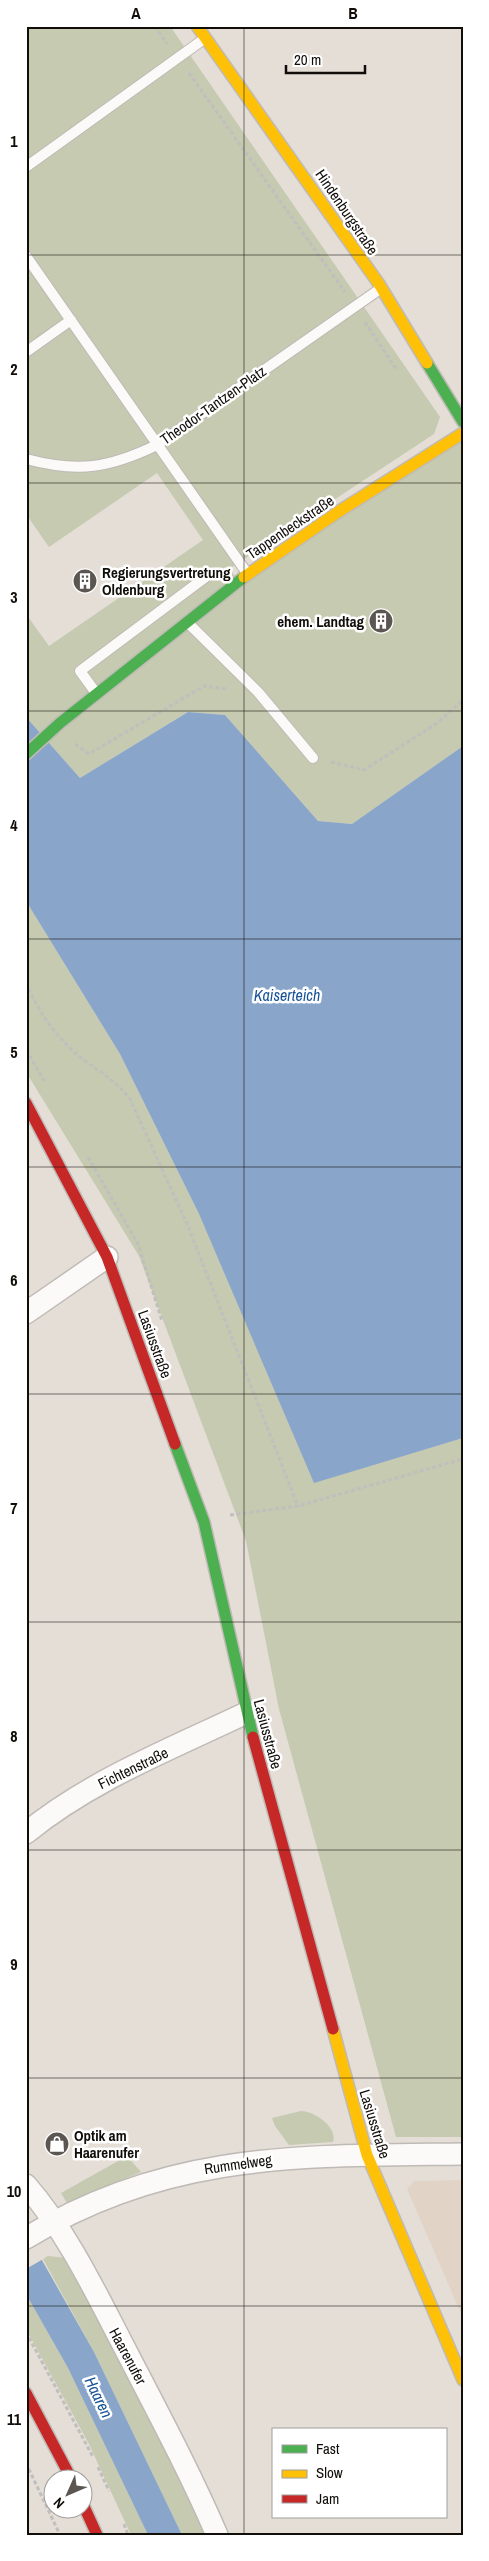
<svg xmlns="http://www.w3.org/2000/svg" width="489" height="2561" font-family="'Archivo Narrow',sans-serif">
	<rect width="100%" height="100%" fill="#e4ded7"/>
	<!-- built -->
	<path fill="#e1d4c7" d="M463,2180V2318L407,2189L414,2181Z"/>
	<!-- green -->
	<path fill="#c5cab0" d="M26,26H170L440,417L434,434L229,569L239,581L463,433V746L352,824L318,821L225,715L188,712L80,778L26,717V614L49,646L203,540L157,473L49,547L26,514Z
		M26,901L120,1054L199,1214L314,1482L463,1438V2137H396L279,1709L246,1541L139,1256L26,1072Z
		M301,2111C314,2111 338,2127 333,2142L289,2145L275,2126L272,2118Z
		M127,2156L141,2172L67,2203L61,2193Z
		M48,2256L68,2258L207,2535H182L94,2352L43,2259Z
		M26,2294L68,2368L148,2535H131L89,2444L26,2329Z"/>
	<!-- water -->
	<path fill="#89a5ca" d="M188,712L225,715L318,821L352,824L463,746V1438L314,1483L199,1214L120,1054L26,901V717L80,778Z
		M26,2232L94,2352L182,2535H148L68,2368L26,2294Z"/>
	<!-- pier -->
	<path fill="#e4ded7" d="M26,2229L45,2258L26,2269Z"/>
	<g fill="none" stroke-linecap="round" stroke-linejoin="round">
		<defs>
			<path id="lane" d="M26,167L204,39
				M26,256L247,573
				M26,352L71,320
				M26,459C79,473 109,468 157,445L380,289
				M188,623L258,692L313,758
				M96,693L80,671L211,573"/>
			<path id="street" d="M26,1313L107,1257
				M26,1833C91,1780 171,1749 246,1713
				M26,2185C66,2231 93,2287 121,2341C154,2405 188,2468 217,2535
				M26,2238C168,2151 304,2156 463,2154"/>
			<path id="fast" d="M427,363L463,422
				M26,754L60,723L244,577
				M175,1444L204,1522L253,1737"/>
			<path id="slow" d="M197,26L379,284L427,363
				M244,577L338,512L463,433
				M333,2029L367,2155L463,2380"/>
			<path id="jam" d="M26,1103L107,1257L175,1444
				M253,1737L333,2029
				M26,2393L71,2478
				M82,2502L97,2535"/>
		</defs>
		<!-- lane casing -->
		<use href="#lane" stroke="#bfbab5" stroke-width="12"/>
		<!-- street casing -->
		<use href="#street" stroke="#bfbab5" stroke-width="24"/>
		<!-- fast casing -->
		<use href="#fast" stroke="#bfbab5" stroke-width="14"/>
		<!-- slow casing -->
		<use href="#slow" stroke="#bfbab5" stroke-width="14"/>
		<!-- jam casing -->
		<use href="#jam" stroke="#bfbab5" stroke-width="14"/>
		<!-- path -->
		<path stroke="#c0bfbd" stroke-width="3" stroke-dasharray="4 2.5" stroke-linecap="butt" d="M155,26L167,44
			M189,73L345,292
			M365,322L396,369
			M75,744L89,754L204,686L227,689
			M331,762L364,770L436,724L463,700
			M26,983C36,1006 49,1027 66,1044C86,1066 110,1073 130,1099L188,1226L298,1506
			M26,1050L45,1082
			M88,1157L138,1244L162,1321
			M230,1515L298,1506L463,1459
			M26,2332L93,2457
			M26,2463L60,2535
			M98,2467L109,2491
			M124,2524L128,2535"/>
		<!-- lane -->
		<use href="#lane" stroke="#fbfaf9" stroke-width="10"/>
		<!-- street -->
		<use href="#street" stroke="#fbfaf9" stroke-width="21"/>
		<!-- fast -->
		<use href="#fast" stroke="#4caf50" stroke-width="11"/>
		<!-- slow -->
		<use href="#slow" stroke="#ffc107" stroke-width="11"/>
		<!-- jam -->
		<use href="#jam" stroke="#c62828" stroke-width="11"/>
	</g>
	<!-- grid -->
	<path fill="none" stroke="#110d09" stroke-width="1" stroke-opacity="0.55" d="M244,26V2535M26,255H463M26,483H463M26,711H463M26,939H463M26,1167H463M26,1394H463M26,1622H463M26,1850H463M26,2078H463M26,2306H463"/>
	<!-- icons -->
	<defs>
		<symbol id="building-disc" viewBox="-11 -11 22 22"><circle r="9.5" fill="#5b5651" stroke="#fff"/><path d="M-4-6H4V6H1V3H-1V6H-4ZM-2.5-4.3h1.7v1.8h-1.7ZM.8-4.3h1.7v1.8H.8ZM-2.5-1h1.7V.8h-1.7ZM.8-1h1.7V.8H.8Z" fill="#fff"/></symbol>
		<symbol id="shop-disc" viewBox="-11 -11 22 22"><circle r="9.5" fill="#5b5651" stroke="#fff"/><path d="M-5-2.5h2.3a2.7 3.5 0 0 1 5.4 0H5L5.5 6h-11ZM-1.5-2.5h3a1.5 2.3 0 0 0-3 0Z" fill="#fff"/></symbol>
	</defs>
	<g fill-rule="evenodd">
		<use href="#building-disc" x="71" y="567" width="28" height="28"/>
		<use href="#building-disc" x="367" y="607" width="28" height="28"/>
		<use href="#shop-disc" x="43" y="2130" width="28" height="28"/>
	</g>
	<g text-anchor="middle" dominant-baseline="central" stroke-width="5" stroke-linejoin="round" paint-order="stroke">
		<!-- street labels -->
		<g font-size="15" fill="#110d09" stroke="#fff">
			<text transform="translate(347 212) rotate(56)">Hindenburgstraße</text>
			<text transform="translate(213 405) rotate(-35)">Theodor-Tantzen-Platz</text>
			<text transform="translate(290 527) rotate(-34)">Tappenbeckstraße</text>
			<text transform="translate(155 1344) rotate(70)">Lasiusstraße</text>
			<text transform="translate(268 1734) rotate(75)">Lasiusstraße</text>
			<text transform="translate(133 1768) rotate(-26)">Fichtenstraße</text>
			<text transform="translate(375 2124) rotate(73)">Lasiusstraße</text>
			<text transform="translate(238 2164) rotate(-8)">Rummelweg</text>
			<text transform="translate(128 2356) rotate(62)">Haarenufer</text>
		</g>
		<!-- poi labels -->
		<g font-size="15" font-weight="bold" fill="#110d09" stroke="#fff" text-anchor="start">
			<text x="102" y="572">Regierungsvertretung<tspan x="102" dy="17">Oldenburg</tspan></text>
			<text x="364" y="621" text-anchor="end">ehem. Landtag</text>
			<text x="74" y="2135">Optik am<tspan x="74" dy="17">Haarenufer</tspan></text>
		</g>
		<!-- water labels -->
		<g font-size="16" font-style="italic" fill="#175397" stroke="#fff">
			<text x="287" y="995">Kaiserteich</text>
			<text transform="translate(99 2397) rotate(64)">Haaren</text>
		</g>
	</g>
	<!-- border -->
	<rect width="489" height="2561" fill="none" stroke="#ffffff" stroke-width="55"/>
	<!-- legend -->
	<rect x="272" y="2428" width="175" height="90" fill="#ffffff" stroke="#a09e9d"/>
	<rect x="282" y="2445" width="25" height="8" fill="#4caf50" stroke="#a09e9d"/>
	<text x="316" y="2454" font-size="15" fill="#110d09">Fast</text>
	<rect x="282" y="2470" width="25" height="8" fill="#ffc107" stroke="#a09e9d"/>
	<text x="316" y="2478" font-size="15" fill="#110d09">Slow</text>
	<rect x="282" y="2495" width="25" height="8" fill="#c62828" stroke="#a09e9d"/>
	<text x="316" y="2504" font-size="15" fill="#110d09">Jam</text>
	<!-- north arrow -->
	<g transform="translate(68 2494) rotate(225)"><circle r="24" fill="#ffffff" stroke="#a09e9d"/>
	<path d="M0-4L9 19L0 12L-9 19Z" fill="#5b5651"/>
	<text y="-8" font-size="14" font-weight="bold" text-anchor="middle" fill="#110d09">N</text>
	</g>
	<!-- scale -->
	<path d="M286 65v8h79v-8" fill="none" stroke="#110d09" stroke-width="2.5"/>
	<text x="294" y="65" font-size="15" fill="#110d09" stroke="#ffffff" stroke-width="4" paint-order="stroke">20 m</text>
	<rect x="28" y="28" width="434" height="2506" fill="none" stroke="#110d09" stroke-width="2"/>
	<g font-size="16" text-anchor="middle" font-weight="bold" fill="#110d09">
		<text x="136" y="19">A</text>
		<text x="353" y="19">B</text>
		<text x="14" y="147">1</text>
		<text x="14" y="375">2</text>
		<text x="14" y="603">3</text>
		<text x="14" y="831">4</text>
		<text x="14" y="1058">5</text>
		<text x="14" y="1286">6</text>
		<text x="14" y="1514">7</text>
		<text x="14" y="1742">8</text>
		<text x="14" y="1970">9</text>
		<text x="14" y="2197">10</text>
		<text x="14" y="2425">11</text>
	</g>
</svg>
